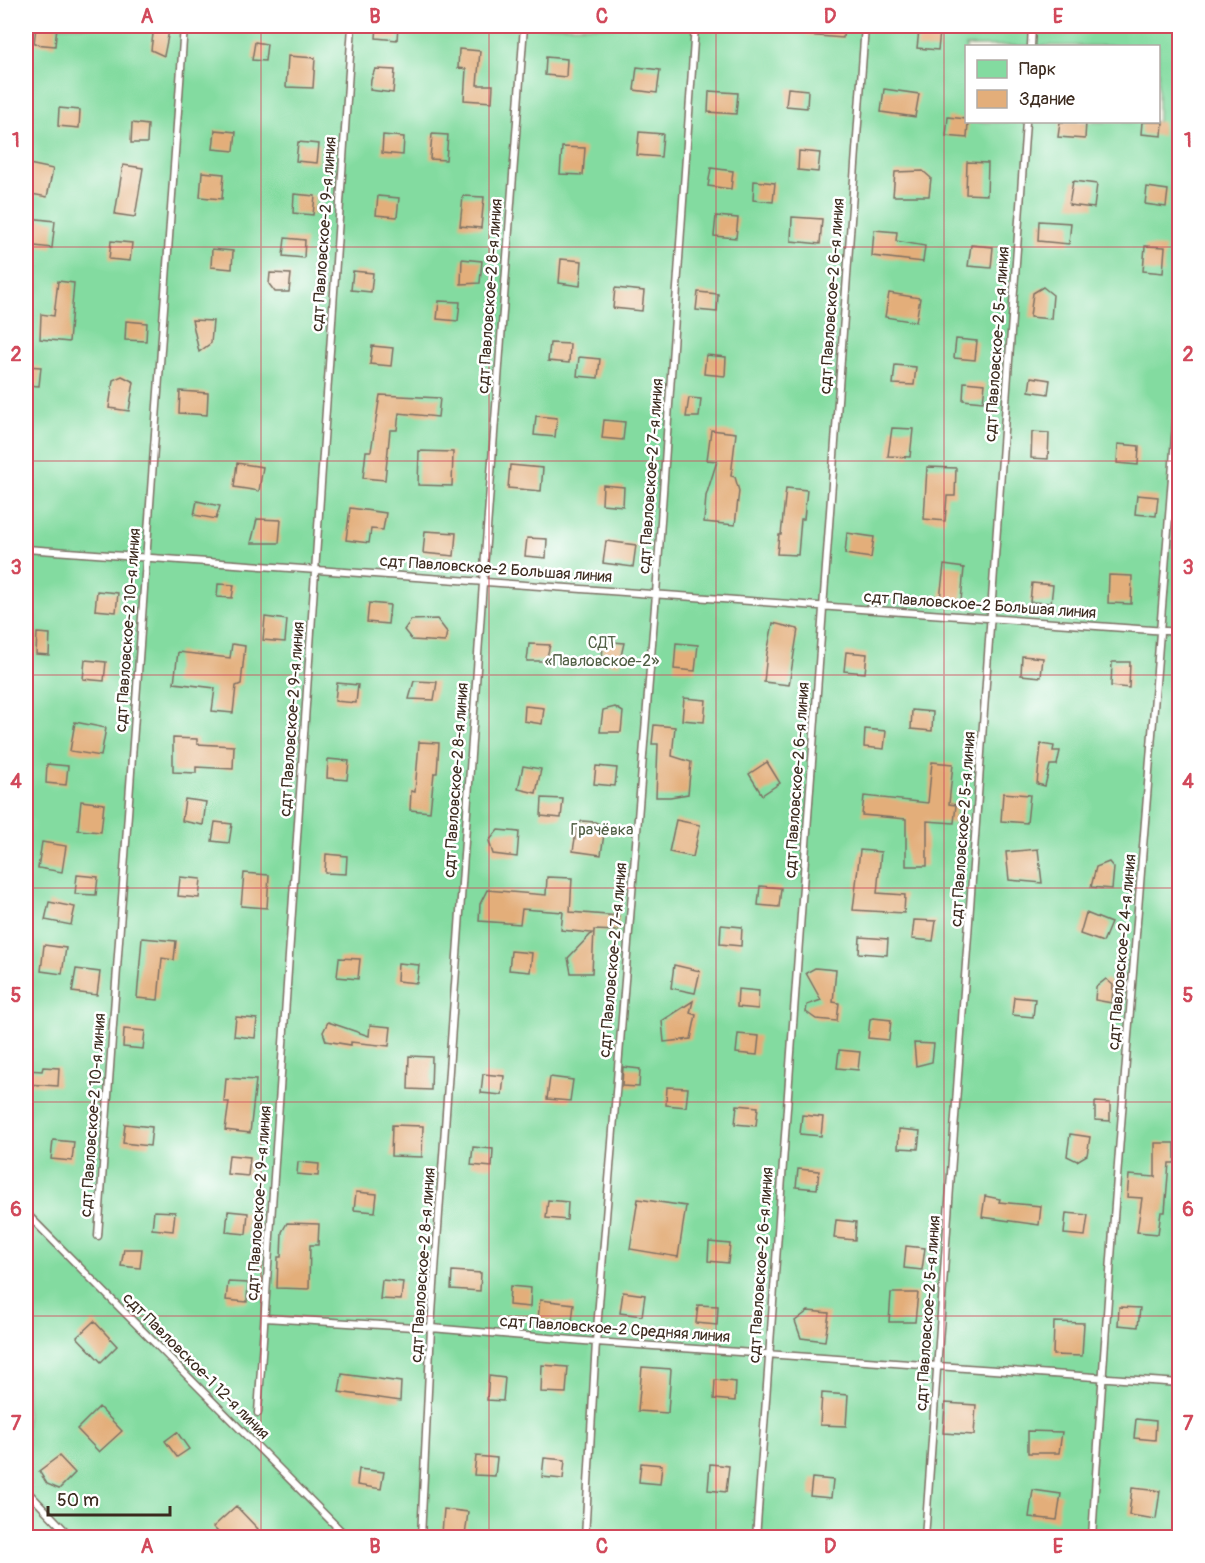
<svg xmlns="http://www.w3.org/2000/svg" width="1205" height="1563" font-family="Pangolin,sans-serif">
	<rect width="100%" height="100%" fill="#fff"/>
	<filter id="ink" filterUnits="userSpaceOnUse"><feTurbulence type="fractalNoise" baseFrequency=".0167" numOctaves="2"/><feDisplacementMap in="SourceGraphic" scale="12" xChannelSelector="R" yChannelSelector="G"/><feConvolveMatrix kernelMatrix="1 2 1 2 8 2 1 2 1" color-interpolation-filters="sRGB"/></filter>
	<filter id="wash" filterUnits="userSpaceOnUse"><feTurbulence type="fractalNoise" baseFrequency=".008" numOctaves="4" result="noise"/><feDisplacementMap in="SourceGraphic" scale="24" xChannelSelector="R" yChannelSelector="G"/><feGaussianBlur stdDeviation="1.35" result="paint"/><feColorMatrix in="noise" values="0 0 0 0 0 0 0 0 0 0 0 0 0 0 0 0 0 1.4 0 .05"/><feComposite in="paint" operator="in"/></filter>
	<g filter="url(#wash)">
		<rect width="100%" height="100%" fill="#f4f2e3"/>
		<!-- green -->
		<path fill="#83dba0" stroke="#5f825f" stroke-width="1.5" fill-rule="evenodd" d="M26,26H1179V1537L26,1538ZM966,46H1158V122H966Z"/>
		<g id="blocks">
			<!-- building -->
			<path fill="#e3ae7a" d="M36,26H57L55,46L34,44Z
				M154,26H170L164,56L151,50Z
				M377,26H398L397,40L376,38Z
				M807,26H844L843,38L806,35Z
				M919,30L940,32L938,50L917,48Z
				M255,42L267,44L265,61L252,60Z
				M459,49L480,51L477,85H493L492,102L464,100L466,69L458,68Z
				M288,56L315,58L313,88L286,87Z
				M546,57L567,59L566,77L545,75Z
				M637,67L660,70L657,93L634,90Z
				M375,69L395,70L393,93L370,90L371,80Z
				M788,88L808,90L807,108L786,106Z
				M884,89L919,94L915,117L881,112Z
				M709,91L738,93L736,114L708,112Z
				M59,108L80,110L79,128L58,126Z
				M948,117L966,119L968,122L967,138L946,136Z
				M1060,122H1086L1085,139L1058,137Z
				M1142,122H1163L1162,136L1141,134Z
				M132,123L148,125L147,143H131Z
				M215,130L236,132L234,151L213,149Z
				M639,132L663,134L661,157L637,155Z
				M432,134L448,135L446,160L430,159Z
				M383,135L404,137L403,155L382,153Z
				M298,142L319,144L317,163L296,161Z
				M562,147L585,148L583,175L560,174Z
				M799,151L820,153L818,172L798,170Z
				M967,162L988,163L987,195L966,194Z
				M29,164L53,169L47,197L26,193Z
				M123,165L143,168L135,217L115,214Z
				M711,168L733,171L731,189L708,186Z
				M923,171L931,178L929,196H893L895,172Z
				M202,172L224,174L222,199L200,197Z
				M754,181L775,183L773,202L753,200Z
				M1073,181L1097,184L1094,208L1069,205Z
				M1147,187L1168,190L1166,207L1145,204Z
				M294,194L315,196L313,215L293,213Z
				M378,196L399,198L397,217L376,215Z
				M463,196L484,197L481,228L460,226Z
				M716,216L738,218L736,238L714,236Z
				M792,217L822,219L820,244L791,241Z
				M29,218L55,221L52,248L26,245Z
				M1039,221L1071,223L1069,244L1038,241Z
				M874,230L897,232L896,241L925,246L923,262L872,256Z
				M285,238L305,240L304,258L283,256Z
				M111,241L132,243L130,261L109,259Z
				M971,245L993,247L991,268L968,266Z
				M1145,246L1165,247L1163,273L1143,271Z
				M212,249L233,251L232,269L211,267Z
				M462,259L482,261L480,283L461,284Z
				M561,259L582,261L580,286L559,283Z
				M353,271L373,273L371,292L351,290Z
				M270,273L291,274L289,292H275L269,284Z
				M58,281L74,283L69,342L40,339L41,314L54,316Z
				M1043,287L1053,295L1051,319L1030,317L1033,293Z
				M615,288L644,291L642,311L613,308Z
				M698,292L718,294L717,312L696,310Z
				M889,293L920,298L916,322L885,317Z
				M439,301L460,302L458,321L437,319Z
				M192,320L213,321L211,343L199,352Z
				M126,321L147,323L146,341L125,340Z
				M956,339L977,341L975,360L954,358Z
				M550,343L570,344L569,363L548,361Z
				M372,346L393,348L391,366L370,364Z
				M706,355L726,357L725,376L704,374Z
				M579,357L600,359L598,378L577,376Z
				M895,365L916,367L914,385L893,384Z
				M26,366L41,367L39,386L26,385Z
				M122,376L134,382L129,411L109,408L113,380Z
				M1031,377L1050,380L1048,394L1029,391Z
				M964,382L985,384L983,402L963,400Z
				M180,391L208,393L207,415L179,413Z
				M380,395L440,398L438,417L399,413L397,430H390L385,480L363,478L366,451H371Z
				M689,398L701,399L699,417H686Z
				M536,416L557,418L555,437L534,435Z
				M604,420L625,422L623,440L602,438Z
				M892,428L913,429L910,457L888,456Z
				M711,430L736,433L731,476L735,477L739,491L735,525L704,522L706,496L717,461L707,460Z
				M1032,432L1049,433L1048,459L1031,458Z
				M1118,444L1139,446L1138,465L1117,463Z
				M419,451L453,452L452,486L418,485Z
				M237,463L263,467L259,491L234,487Z
				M510,465L543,468L541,491L508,488Z
				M927,467L956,468L955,496H947L945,521L924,519Z
				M603,485L624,487L623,506L602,504Z
				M786,488L807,490L804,519H801L798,555L777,554L779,535H781Z
				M1137,495L1158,497L1156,516L1135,514Z
				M197,501L220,506L216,519L194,515Z
				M350,508L386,513L383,530L371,529L369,543L346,540Z
				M257,519L281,520L279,543H251Z
				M425,531L456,533L454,556L423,553Z
				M847,533L874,537L871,558L845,554Z
				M527,538L547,539L546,558L525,556Z
				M606,541L636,545L633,567L603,563Z
				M944,565L964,568L961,601L940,599Z
				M1109,575L1132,576L1131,604L1108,603Z
				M1032,583L1053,585L1051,603L1030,602Z
				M218,584L234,585L232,598L217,597Z
				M97,591L118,593L116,612L95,610Z
				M369,603L390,605L388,624L367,622Z
				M265,617L287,620L285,642L263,640Z
				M437,619L447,632L445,642L412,640L404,630L411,620Z
				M773,623L798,629L789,685L764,682L767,653Z
				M37,633L50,634L49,655L36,654Z
				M603,641L624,643L619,665L602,662Z
				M676,643L698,645L695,671L674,669Z
				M232,644L245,646L241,684L236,686L233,713L212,711L215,688L174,683L178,652L230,658Z
				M529,644L550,645L546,661H527Z
				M846,652L867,654L865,673L844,671Z
				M1022,656L1043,658L1041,677L1021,675Z
				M85,660L106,662L104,681L83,679Z
				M1112,662H1130L1129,688L1111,686Z
				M414,681L437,682L434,700L409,699Z
				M337,683L358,685L356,703L335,701Z
				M684,698L706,700L704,722L682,720Z
				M525,706L544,708L542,724L524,721Z
				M615,707L623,712L621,732H600L603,710Z
				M912,710L933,712L932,731L911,729Z
				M75,722L106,728L101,756L70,751Z
				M654,725L675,727L672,756L691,762L688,794L670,797H656L658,744H652Z
				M865,729L886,731L884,749L864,747Z
				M173,738L197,739V744L234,746L233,769L196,767V773L173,772Z
				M419,742L439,743L437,773H434L430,812L410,810L411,791L415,792Z
				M1041,744L1054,746L1053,751H1060L1057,765H1050L1045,786L1037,784Z
				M328,759L349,761L347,780L327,778Z
				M767,762L780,783L762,795L749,774Z
				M932,762L953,764L949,804L956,805L954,823L927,821V866H906V819L862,815L864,796L928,803Z
				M47,764L68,766L66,785L46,783Z
				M523,766L541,769L536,793L518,789Z
				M596,766L617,768L615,786L594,784Z
				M1003,793L1030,795L1027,823L1001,821Z
				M542,798L563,799L561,818L541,816Z
				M185,799L206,802L203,825L182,821Z
				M81,801L104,804L101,832L78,830Z
				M676,820L700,825L693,857L669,852Z
				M582,821L595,822L605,827L601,855L573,851L577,826Z
				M215,822L232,824L229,843L212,841Z
				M498,830L519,832L517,857L493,854L489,841Z
				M42,842L66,846L62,872L38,868Z
				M1038,849L1042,883L1009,880L1006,852Z
				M860,850L881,852L877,893L905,895L904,913L853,910Z
				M326,854L347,856L346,874L325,873Z
				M1109,862L1114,868L1112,889L1091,887L1096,867Z
				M244,873L269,875L267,908L241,906Z
				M77,875L98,877L96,895L75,894Z
				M180,877L201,879L199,898L178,896Z
				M547,877L572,878L570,912L619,916L618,931L594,930L592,973H571L568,958L592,933L561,930L563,912L522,909L520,924L479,921L480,904L487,890L546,895Z
				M760,886L781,888L779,907L758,905Z
				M49,902L75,907L71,925L45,920Z
				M1086,913L1111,923L1103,942L1080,934Z
				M914,920L936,921L933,941L912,939Z
				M721,925L742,927L741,946L720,944Z
				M860,937L888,939L887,955L859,953Z
				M142,938L176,941L174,960L162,958L158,1000L137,998Z
				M44,945L66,948L62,974L41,971Z
				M511,951L532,953L530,972L509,970Z
				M339,958L360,959L358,979L337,977Z
				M398,963L419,965L417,983L397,981Z
				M674,965L700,971L695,993L671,988Z
				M815,968L836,970L833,1002L839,1003L837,1021L816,1019L806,1012L807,1005L821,1000L806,973Z
				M76,969L100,972L97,995L72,992Z
				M1106,979L1113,985L1112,1003L1095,1000L1096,987Z
				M738,989L759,991L758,1009L737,1007Z
				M1014,997L1035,999L1033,1017L1012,1015Z
				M693,1001L690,1013L696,1015L691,1039L664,1042L662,1021Z
				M236,1017L257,1019L255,1038L234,1036Z
				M873,1018L891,1020L889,1040L868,1038L870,1019Z
				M328,1022L369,1036L370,1025L391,1027L389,1046L351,1042V1045L326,1041L323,1032Z
				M124,1029L145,1031L143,1049L123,1047Z
				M738,1034L759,1036L757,1055L736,1053Z
				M914,1043L934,1044L932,1062L916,1066Z
				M839,1050L860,1052L858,1070L837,1068Z
				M409,1056L432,1057L431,1090L408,1089Z
				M43,1067L59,1068L58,1086L26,1084L27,1070L42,1071Z
				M623,1067L640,1069L639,1087L622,1086Z
				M483,1074L504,1076L502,1095L481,1093Z
				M550,1077L573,1080L570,1101L547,1099Z
				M226,1078L256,1080L250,1133L225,1130L229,1102H224Z
				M667,1087L688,1088L686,1107L666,1105Z
				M1095,1102L1110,1103V1121L1095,1120Z
				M737,1105L758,1107L756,1126L735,1124Z
				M802,1115L823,1117L821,1136L800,1134Z
				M125,1124L152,1127L150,1146L123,1143Z
				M392,1125L423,1126L422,1157L391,1156Z
				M899,1129L920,1131L918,1149L898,1148Z
				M1070,1134L1090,1137L1087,1155L1077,1161L1067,1156Z
				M53,1140L74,1142L72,1161L51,1159Z
				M1155,1143H1175V1163H1169L1165,1212H1161L1158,1234L1137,1232L1142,1198L1127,1197L1129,1175L1155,1177Z
				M473,1147L493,1149L492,1167L471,1165Z
				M229,1155L250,1157L248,1176L227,1174Z
				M298,1162L319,1164L318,1176L297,1174Z
				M798,1169L819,1171L817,1189L796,1187Z
				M356,1192L377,1194L375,1212L354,1210Z
				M985,1196L1000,1199L999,1202L1041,1206L1039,1225L982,1217Z
				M638,1199L686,1206L678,1257L630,1249Z
				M548,1200L568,1202L567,1220L546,1218Z
				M154,1211L175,1212L173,1231L152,1229Z
				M228,1211L248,1213L246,1234L226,1232Z
				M1066,1213L1088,1215L1085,1236L1064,1234Z
				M836,1220L856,1222L855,1240L834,1238Z
				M287,1223L319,1224L318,1245H310L309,1289L277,1288L278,1257H281L282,1232Z
				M709,1242L730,1244L728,1263L708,1261Z
				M906,1246L925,1248L922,1270L904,1268Z
				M124,1249H142L140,1268L121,1266Z
				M452,1271L481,1273L480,1291L451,1289Z
				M382,1280L403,1282L401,1300L380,1299Z
				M228,1282L248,1283L247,1302L226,1300Z
				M510,1286L531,1288L530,1307L509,1305Z
				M623,1292L645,1295L642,1316L620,1313Z
				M891,1293H918L915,1322H889Z
				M540,1300L574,1304L572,1322L538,1319Z
				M698,1305L718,1306L717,1325L696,1323Z
				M1119,1307L1140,1308L1138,1327L1118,1325Z
				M808,1311L829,1313L825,1341L801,1338L795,1321Z
				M94,1321L117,1346L101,1362L77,1337Z
				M1054,1322L1084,1323L1082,1356L1053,1355Z
				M542,1365L568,1367L566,1393L541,1392Z
				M642,1367L671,1369L668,1413L638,1411Z
				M342,1374L401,1382L400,1401L339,1392Z
				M489,1376L505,1378L503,1401L487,1400Z
				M715,1380L736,1382L735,1401L714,1399Z
				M822,1393L848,1395L846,1426L820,1425Z
				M945,1403L976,1405L974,1435L943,1433Z
				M99,1407L122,1431L99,1452L77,1429Z
				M1136,1419L1156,1421L1155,1440L1134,1438Z
				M1028,1431L1062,1432L1059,1453H1028Z
				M177,1432L189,1449L177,1457L165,1441Z
				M59,1456L75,1473L59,1489L47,1484L39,1471Z
				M476,1456L497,1458L495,1476L474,1475Z
				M544,1458L565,1460L563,1479L542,1477Z
				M641,1463L662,1465L660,1484L639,1482Z
				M710,1464L729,1466L726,1492L708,1490Z
				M359,1469L384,1472L381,1489L357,1485Z
				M812,1478L833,1480L831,1498L810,1496Z
				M1132,1488L1160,1491L1156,1519L1129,1515Z
				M1033,1490L1061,1494L1057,1520L1029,1517Z
				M236,1506L258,1529L249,1538H224L213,1527Z
				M444,1509L468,1512L465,1536L442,1533Z"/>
		</g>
	</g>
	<g filter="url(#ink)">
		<use href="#blocks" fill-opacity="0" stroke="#7c7063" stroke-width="1.5"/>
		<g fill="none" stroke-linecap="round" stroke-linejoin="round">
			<defs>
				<path id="service" d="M1031,46L1032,26
					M26,549L1180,632
					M26,1213L348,1538
					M98,1236L184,26
					M265,1318L431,1328L596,1342L1180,1383
					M258,1413L352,26
					M26,1490L72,1538
					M421,1538L431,1328L483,583L524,26
					M585,1538L596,1342L656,594L695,26
					M756,1538L865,26
					M925,1538L1026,122
					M1092,1538C1116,1148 1152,758 1180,369"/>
			</defs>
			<!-- service casing -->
			<use href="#service" stroke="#7c7063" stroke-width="9"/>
			<!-- service -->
			<use href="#service" stroke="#fff" stroke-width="6"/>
		</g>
	</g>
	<!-- grid -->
	<path fill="none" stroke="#d1495b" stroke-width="1.5" stroke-opacity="0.55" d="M261,26V1538M489,26V1538M716,26V1538M944,26V1538M26,247H1180M26,461H1180M26,675H1180M26,888H1180M26,1102H1180M26,1316H1180"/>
	<g text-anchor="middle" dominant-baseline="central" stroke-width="5" stroke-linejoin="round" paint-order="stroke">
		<!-- street labels -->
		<g font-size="16" fill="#3b2a1e" stroke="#fff">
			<text transform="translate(324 234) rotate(-86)">сдт Павловское-2 9-я линия</text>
			<text transform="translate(490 296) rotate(-86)">сдт Павловское-2 8-я линия</text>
			<text transform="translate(832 296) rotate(-86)">сдт Павловское-2 6-я линия</text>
			<text transform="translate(997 344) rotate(-86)">сдт Павловское-2 5-я линия</text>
			<text transform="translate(651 476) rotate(-86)">сдт Павловское-2 7-я линия</text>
			<text transform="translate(496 569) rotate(4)">сдт Павловское-2 Большая линия</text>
			<text transform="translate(980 605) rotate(4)">сдт Павловское-2 Большая линия</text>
			<text transform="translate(128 630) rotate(-86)">сдт Павловское-2 10-я линия</text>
			<text transform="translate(292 719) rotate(-86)">сдт Павловское-2 9-я линия</text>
			<text transform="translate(456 780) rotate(-86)">сдт Павловское-2 8-я линия</text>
			<text transform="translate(797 780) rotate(-86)">сдт Павловское-2 6-я линия</text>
			<text transform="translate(963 829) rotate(-86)">сдт Павловское-2 5-я линия</text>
			<text transform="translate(1122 952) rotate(-85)">сдт Павловское-2 4-я линия</text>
			<text transform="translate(613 960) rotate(-85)">сдт Павловское-2 7-я линия</text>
			<text transform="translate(93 1115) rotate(-86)">сдт Павловское-2 10-я линия</text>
			<text transform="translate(259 1203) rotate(-86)">сдт Павловское-2 9-я линия</text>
			<text transform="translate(423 1265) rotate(-86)">сдт Павловское-2 8-я линия</text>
			<text transform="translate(761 1265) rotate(-86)">сдт Павловское-2 6-я линия</text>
			<text transform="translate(928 1313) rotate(-86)">сдт Павловское-2 5-я линия</text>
			<text transform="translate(615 1329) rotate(4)">сдт Павловское-2 Средняя линия</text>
			<text transform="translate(196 1366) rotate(45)">сдт Павловское-1 12-я линия</text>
		</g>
		<!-- park labels -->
		<g font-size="16" fill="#515f45" stroke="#fff">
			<text x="602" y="643">СДТ<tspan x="602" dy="18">«Павловское-2»</tspan></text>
			<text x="602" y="830">Грачёвка</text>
		</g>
	</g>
	<!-- margin -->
	<rect width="1205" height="1563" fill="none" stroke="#fff" stroke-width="66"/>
	<!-- legend -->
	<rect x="965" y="45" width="195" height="78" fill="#ffffff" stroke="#b1aaa5" stroke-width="1.5"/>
	<rect x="977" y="60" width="30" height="18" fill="#83dba0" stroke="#b1aaa5" stroke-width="1.5"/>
	<text x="1019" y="75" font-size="18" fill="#3b2a1e">Парк</text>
	<rect x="977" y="90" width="30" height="18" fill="#e3ae7a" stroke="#b1aaa5" stroke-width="1.5"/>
	<text x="1019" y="105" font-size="18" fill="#3b2a1e">Здание</text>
	<!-- scale -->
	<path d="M48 1506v9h122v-9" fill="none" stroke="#3b2a1e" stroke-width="3"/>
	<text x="57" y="1506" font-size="18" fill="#3b2a1e" stroke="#ffffff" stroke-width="4.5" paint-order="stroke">50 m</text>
	<rect x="33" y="33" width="1139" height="1497" fill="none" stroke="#d1495b" stroke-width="2"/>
	<g font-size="20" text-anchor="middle" font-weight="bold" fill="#d1495b">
		<text x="147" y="23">A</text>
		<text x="375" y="23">B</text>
		<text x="602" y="23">C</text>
		<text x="830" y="23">D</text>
		<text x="1058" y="23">E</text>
		<text x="16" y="147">1</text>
		<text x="1188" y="147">1</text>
		<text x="16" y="361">2</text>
		<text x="1188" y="361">2</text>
		<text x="16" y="574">3</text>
		<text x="1188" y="574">3</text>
		<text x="16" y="788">4</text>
		<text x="1188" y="788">4</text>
		<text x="16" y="1002">5</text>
		<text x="1188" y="1002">5</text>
		<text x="16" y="1216">6</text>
		<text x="1188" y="1216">6</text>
		<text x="16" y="1430">7</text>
		<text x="1188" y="1430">7</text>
		<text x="147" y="1553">A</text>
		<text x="375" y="1553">B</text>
		<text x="602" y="1553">C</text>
		<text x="830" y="1553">D</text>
		<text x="1058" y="1553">E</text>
	</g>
</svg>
